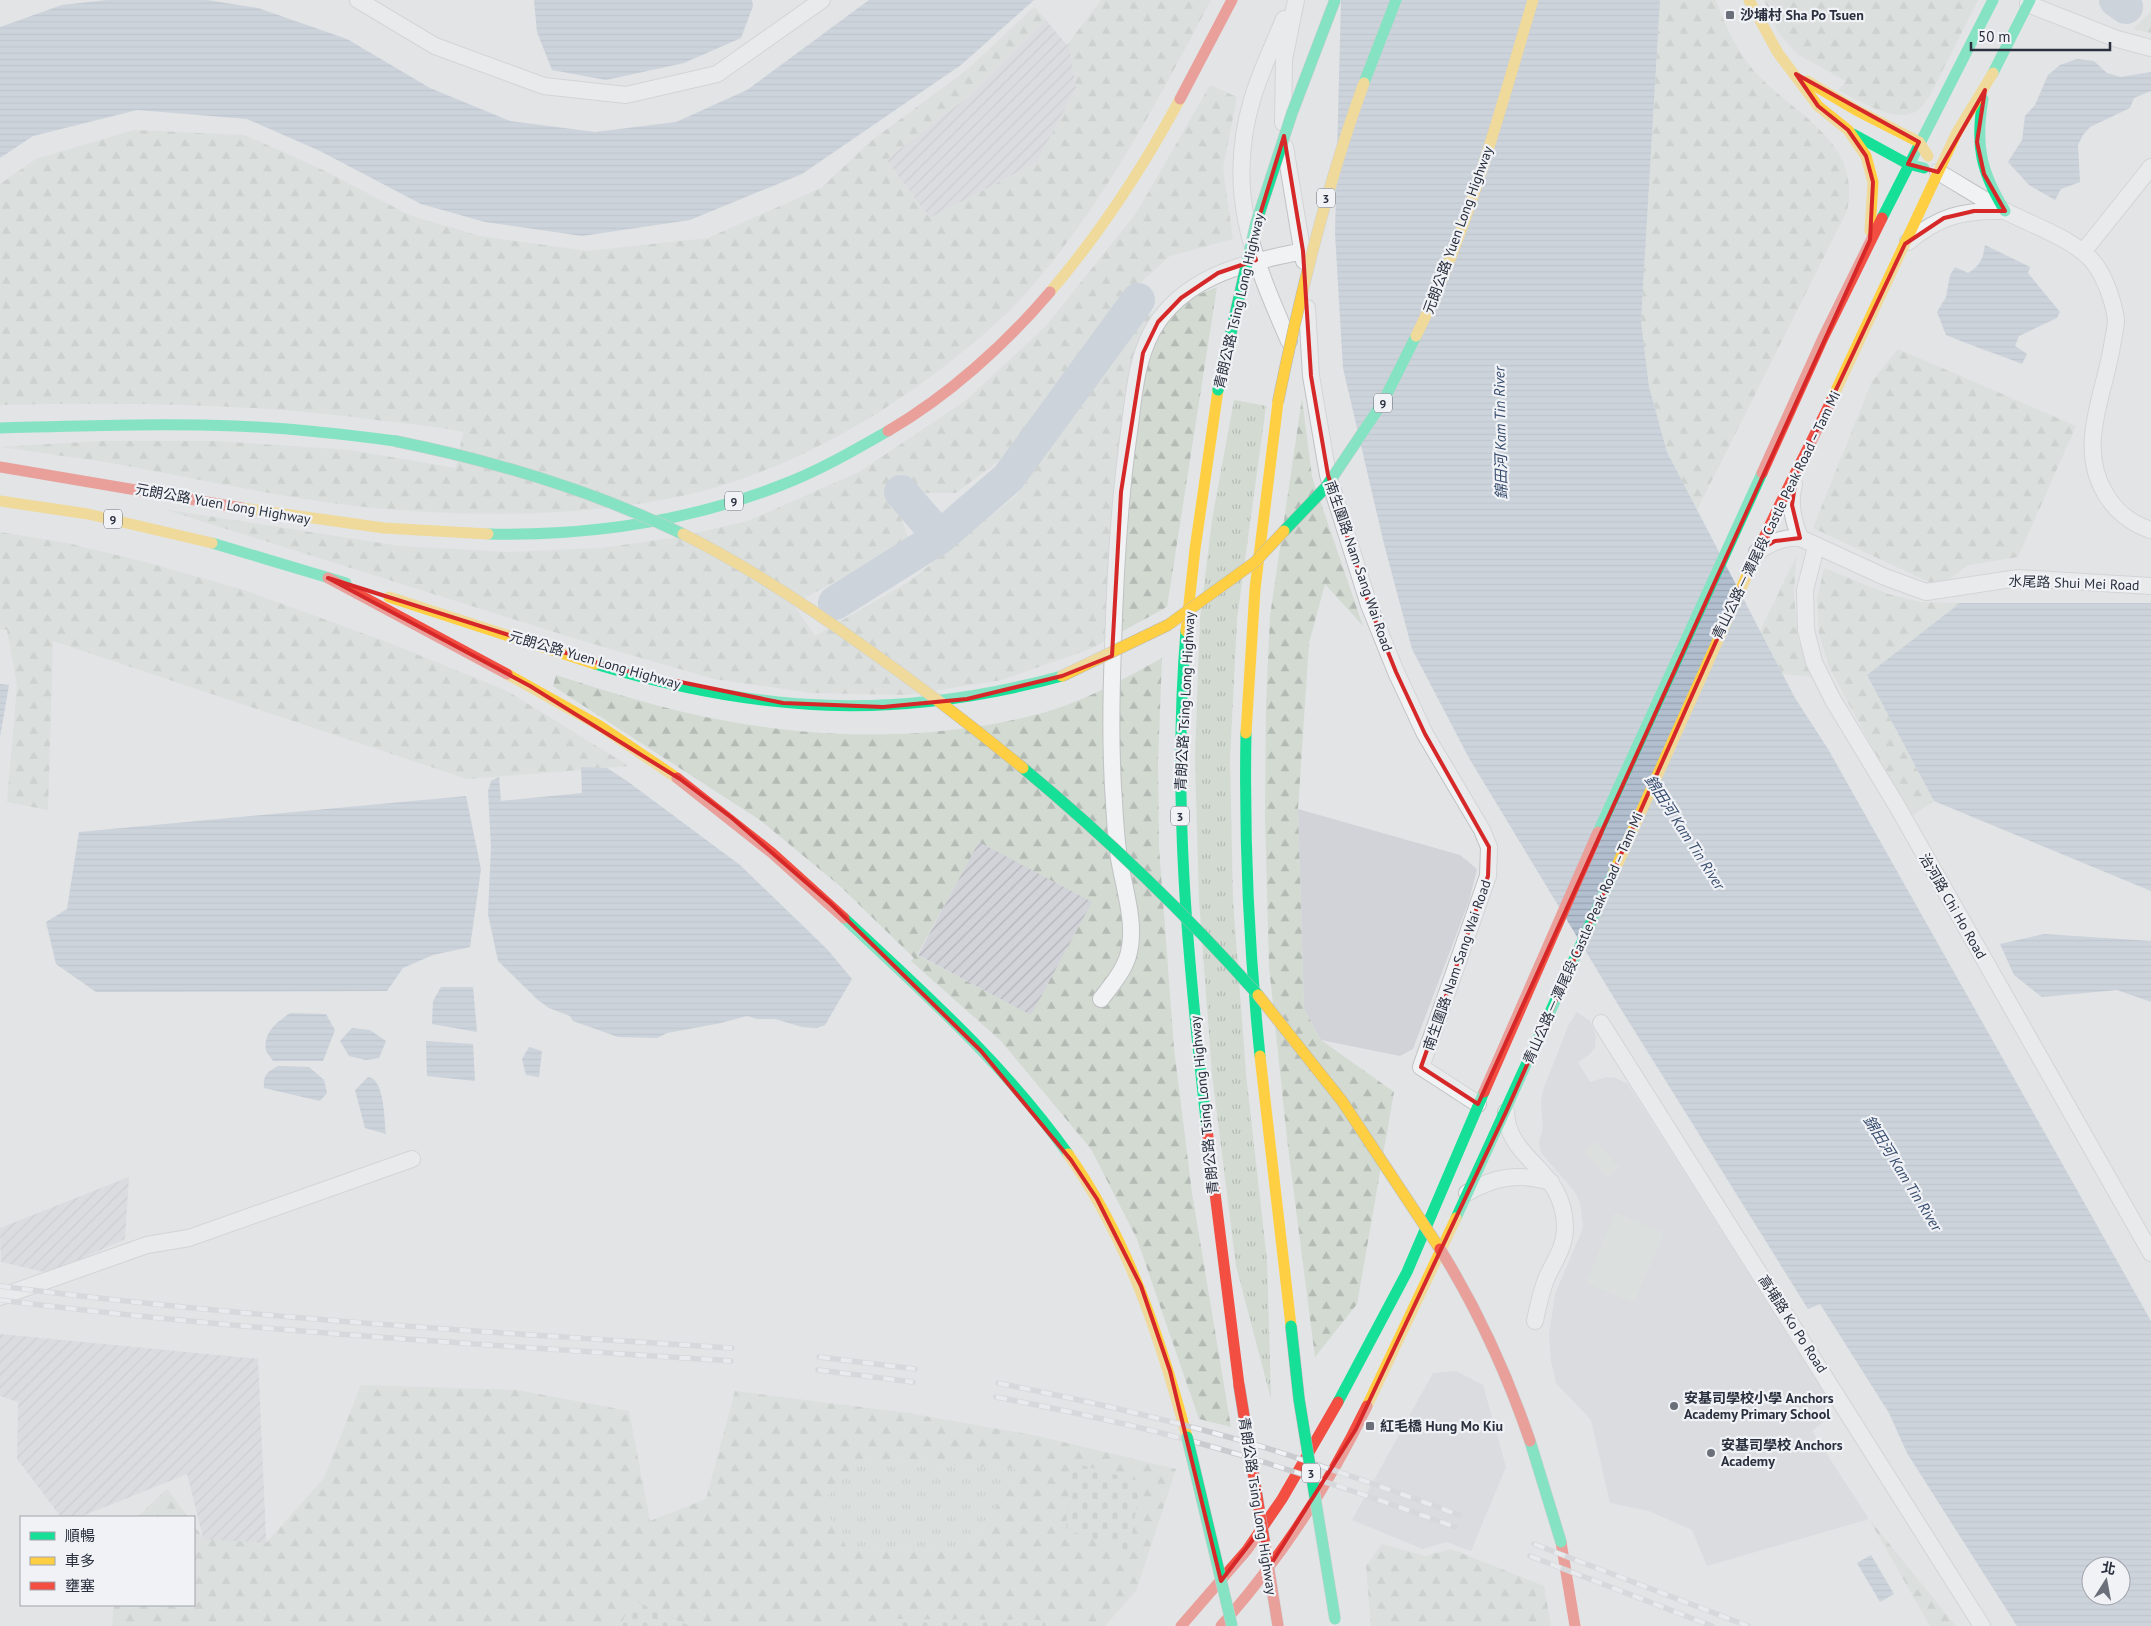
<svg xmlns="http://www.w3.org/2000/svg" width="2151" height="1626" font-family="'PT Sans','Noto Sans TC',sans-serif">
	<defs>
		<pattern id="industrial-furrows" width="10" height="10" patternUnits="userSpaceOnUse" patternTransform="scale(1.25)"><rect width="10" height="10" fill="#d1d3d9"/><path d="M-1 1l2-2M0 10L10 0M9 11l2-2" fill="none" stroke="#b4b5bb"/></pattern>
		<pattern id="grass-tufts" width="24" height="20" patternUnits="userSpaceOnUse" patternTransform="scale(1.25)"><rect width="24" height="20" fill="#d2dad2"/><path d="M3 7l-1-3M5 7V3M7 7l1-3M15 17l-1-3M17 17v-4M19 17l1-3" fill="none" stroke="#b4bbb5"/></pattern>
		<pattern id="forest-firs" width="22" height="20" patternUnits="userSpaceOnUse" patternTransform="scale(1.25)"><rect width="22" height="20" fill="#d2dad2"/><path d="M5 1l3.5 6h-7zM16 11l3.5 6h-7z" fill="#b4bbb5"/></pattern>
		<pattern id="cemetery-stones" width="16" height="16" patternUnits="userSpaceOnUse" patternTransform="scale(1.25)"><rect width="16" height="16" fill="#d2dad2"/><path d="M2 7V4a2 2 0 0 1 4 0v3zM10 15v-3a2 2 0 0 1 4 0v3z" fill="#b4bbb5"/></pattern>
		<pattern id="water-rules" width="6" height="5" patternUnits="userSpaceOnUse" patternTransform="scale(1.25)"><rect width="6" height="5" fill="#b2bfcf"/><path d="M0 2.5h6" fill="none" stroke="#99a4b3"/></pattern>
	</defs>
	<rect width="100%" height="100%" fill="#e2e4e6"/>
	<!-- built -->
	<path fill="#d1d3d9" d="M1298,809L1460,855L1477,869L1469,901L1413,1049L1400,1056L1321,1040L1304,1009Z
		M1577,1012L1590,1021L1596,1036L1595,1047L1590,1054L1578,1062L1590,1082L1606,1077L1616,1078L1628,1084L1829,1400L1826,1420L1812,1431L1869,1519L1707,1566L1692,1530L1649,1511L1610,1503L1591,1420L1556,1383L1551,1361L1549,1335L1555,1294L1583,1228L1580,1202L1574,1191L1541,1153L1539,1141L1543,1128L1541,1102L1543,1090L1569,1024Z
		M1456,1371L1483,1385L1506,1467L1471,1551L1446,1542L1423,1549L1352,1520L1433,1373Z"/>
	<!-- industrial -->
	<path fill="url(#industrial-furrows)" d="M1046,20L1070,49L1076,88L1037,162L930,218L886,160L974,92Z
		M979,841L1093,902L1032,1016L918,955Z
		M129,1177L125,1239L49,1273L1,1262L0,1228Z
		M0,1334L258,1359L267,1557L207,1554L187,1474L80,1517H61L17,1459L18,1402L0,1396Z"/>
	<!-- grass -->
	<path fill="url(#grass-tufts)" d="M1234,400L1266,406L1237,619L1230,758L1233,901L1246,1074L1267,1261L1271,1399L1236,1266L1212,1074L1199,900L1195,757L1200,619L1212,520Z
		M860,1460L1021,1469L968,1550L849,1551L821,1503Z"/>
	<!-- forest -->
	<path fill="url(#forest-firs)" fill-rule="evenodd" d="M1101,0H1211C1157,102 1103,206 1026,293C996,327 958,356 922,383C847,437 759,482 667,499C575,516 479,517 386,509C297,501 209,481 122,465C81,458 41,453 0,447L100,441H219L350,450L456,468L463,432C438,426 410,424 384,421C258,403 127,402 0,405V184L36,159L134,130L245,135L325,171L409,215L480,236L588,251L708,238L821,188L871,141L968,69L1034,7L1046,20L974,92L886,160L930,218L1037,162L1076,88L1070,49L1067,45Z
		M1660,0H1716C1723,23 1740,56 1756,73C1795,116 1862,141 1847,211L1697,510L1667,452L1649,387L1641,321Z
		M1764,0H1978L1929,97C1926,101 1923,106 1919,109C1900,127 1857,100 1838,90L1846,81L1797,54L1778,32Z
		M2151,12V33L2133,29Z
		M1210,85L1237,97L1223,168L1233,239L1170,256L1130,292L1012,451L956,493H917L905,477L889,486L910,542L793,604L815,636L910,581L1017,495L1140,318L1217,287L1167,607L1090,649L1002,680L907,695L812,693L714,679L583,641L163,509L400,546L506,552L601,548L679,537L748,521L859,472L965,401L1045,327L1137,212Z
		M1898,349L2076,426L2018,557L1968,565L1947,581L1929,582L1813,528L1872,381Z
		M1302,398L1312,477L1363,626L1325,584L1309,643L1298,809L1304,1009L1321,1040L1394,1092L1357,1304L1315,1357L1287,1139L1269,966L1265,816L1266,705L1270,616Z
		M0,532L67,543L149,563L244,590L387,642L507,691L629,766L467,779L53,641L48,810L7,802L17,686L7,630L0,629Z
		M1796,557L1794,595L1798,638L1812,677L1782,674L1760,631Z
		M1824,568L1888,594L1920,602L1960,603L1867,675L1934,801L1910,817L1829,667L1819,634L1817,600Z
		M1162,658L1158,762L1159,847L1174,1049L1192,1193L1231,1427L1199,1419L1137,1239L1091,1149L1001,1041L911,961L914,958L840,886L760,820L553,686L556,675C612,693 669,711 727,721C828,740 935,740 1035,715C1080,704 1122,680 1162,658ZM979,842L1092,902L1031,1015L917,955Z
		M361,1385L517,1390L629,1411L650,1521L706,1499L735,1391L908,1413L1038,1436L1176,1469L1136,1591L1105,1626H112L114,1605H194V1525L204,1539L266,1543L324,1478ZM860,1460L1021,1469L968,1550L849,1551L821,1503Z
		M167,1489L188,1517H137Z
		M1869,1519L1956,1626H1930Z
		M1382,1544L1425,1556L1451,1549L1544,1586L1551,1626H1371L1366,1566Z"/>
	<!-- cemetery -->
	<path fill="url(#cemetery-stones)" d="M1071,1462L1141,1482L1129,1551L1066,1529Z
		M633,1600L690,1626H620Z
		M896,1619L1044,1620L1046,1626H896Z"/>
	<!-- garden -->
	<path fill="#d2dad2" d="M1596,1141L1620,1168L1607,1178L1584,1152Z
		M1615,1212L1664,1233L1634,1303L1586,1283Z"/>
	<!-- water -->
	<path fill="url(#water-rules)" fill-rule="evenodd" d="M107,0H207L258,8L347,39L430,88L510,121L595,132L676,122L747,90L869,0H1034L961,65L802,174L690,220L582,236L485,222L421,204L320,151L247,119L137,110L33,136L0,158V27L62,5Z
		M534,0H752L753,6L741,38L684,63L606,80L552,70L537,32Z
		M1341,0H1660L1641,321L1649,387L1667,452L1795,698L1828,749L2151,1321V1626H2017L1907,1453L1889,1413L1820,1304L1808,1309L1614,998L1469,758L1412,649L1384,544L1343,368L1335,233ZM2091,1566H2121V1596H2091Z
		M2077,59L2094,61L2107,73L2121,77L2151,72V91L2134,98L2130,108L2090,127L2083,135L2078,145L2080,182L2061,189L2055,200L2029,185L2008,162L2022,140L2025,116L2035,105L2048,75L2060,65Z
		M1985,245L2030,267L2028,273L2060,312L2057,318L2019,336L2015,346L2027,354L2022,364C1997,354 1972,346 1946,335L1937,312L1946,297L1950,275L1955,267L1968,273C1980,266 1983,259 1985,245Z
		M1960,603H2151V891L1934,801L1867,675Z
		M0,684L9,685L0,737Z
		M581,767L607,768L627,781L740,865L827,949L852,979L825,1025L817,1028L802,1027L775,1019H757L747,1016L721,1023L667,1033L657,1038L618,1037L573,1021L570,1016L549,1008L538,1000L498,961L488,914L491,847L488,791L491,781L499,777L501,801L582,793Z
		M466,796L481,869L470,947L433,955L403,968L387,991L96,992L56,964L46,922L67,909L79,832Z
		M2044,934L2151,941V1002L2117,990L2042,997L2014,975L2000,944Z
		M441,987H473L477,1032L432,1024L433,1001Z
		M290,1013L326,1014L335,1030L323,1061H273L266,1051C263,1032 276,1023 290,1013Z
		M352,1028L370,1030L386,1041L379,1058L366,1060L349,1056L340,1041Z
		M426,1041L473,1044L475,1081L427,1076Z
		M529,1047L542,1051L539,1077L526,1075L522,1059Z
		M278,1066L309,1067L324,1080L327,1093L320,1101L264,1088C263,1075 267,1072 278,1066Z
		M368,1077C385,1079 384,1120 386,1134L365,1128L355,1090Z
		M1871,1555L1894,1594L1880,1602L1857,1563Z"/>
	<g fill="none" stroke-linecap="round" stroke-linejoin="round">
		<!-- river -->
		<path stroke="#b2bfcf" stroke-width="34" d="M2116,0L2126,7
			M901,492L940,537
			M835,603L940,537L1008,478L1138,300"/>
		<defs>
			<path id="street" d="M358,0L435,46L544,86L626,95L717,74L822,0
				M2028,4L2117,39L2151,48
				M1284,19C1273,46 1260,72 1252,100C1225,191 1253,259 1289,341
				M1283,123L1284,60L1296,0
				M1285,147L1304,261
				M1938,172C1961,185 1983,200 2007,212C2034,226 2080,241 2097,267C2106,281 2114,303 2116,320C2116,328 2113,338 2112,346C2104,396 2077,446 2105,493C2115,511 2132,524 2151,530
				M1908,242C1939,216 1964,210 2003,211
				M2083,252L2151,167
				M1307,308L1311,376L1328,475L1369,605L1396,672L1425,734L1482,830L1489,847L1488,876L1421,1067L1478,1104
				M1794,484C1789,503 1793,520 1800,538
				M1816,547L1805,590L1806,630L1814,662L1833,700L1897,806L2151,1253
				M1757,552C1770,544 1783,536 1800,538L1885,577L1926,592L2018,578L2151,586
				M1101,999C1111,986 1123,972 1128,956C1137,925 1124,889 1119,858C1116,839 1115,820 1114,802C1110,750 1111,698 1113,647C1115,575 1119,503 1129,432C1134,395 1136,352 1159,320C1193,273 1250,262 1303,251
				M1601,1023L1982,1626
				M1506,1112C1508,1162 1564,1167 1565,1227C1565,1247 1555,1260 1547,1277C1541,1291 1538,1306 1535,1321
				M1467,1193C1495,1176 1520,1173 1551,1182
				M0,1297L147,1245L189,1238L412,1159"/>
		</defs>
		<!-- street casing -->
		<use href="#street" stroke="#c0c2c4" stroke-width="18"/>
		<!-- street -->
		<use href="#street" stroke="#f1f2f3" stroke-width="16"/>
		<!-- fast -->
		<path stroke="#16e098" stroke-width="11" d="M1993,73L2030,0
			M1983,99C1975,145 1981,172 2005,211
			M1853,134L1908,164L1924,168
			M1882,218L1993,0
			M0,428C79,426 157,423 236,426C289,428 342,434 395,441
			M488,534C588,536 686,522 779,486C817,472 853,451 888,431
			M212,543L346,583
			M1186,631C1172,798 1188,963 1207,1129
			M595,664C759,713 896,721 1062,676
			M1246,733C1244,841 1249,949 1260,1056
			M1598,832L1762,473
			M844,918C923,992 1005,1065 1068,1154
			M1456,1218L1614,872
			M1338,1402L1407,1272L1484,1092"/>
		<!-- slow -->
		<path stroke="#ffcf43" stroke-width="11" d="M1749,0L1778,53L1818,106L1848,130L1866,156L1873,182L1870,231
			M1807,81L1856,110L1919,142L1928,156
			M1050,292C1101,232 1143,168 1180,99
			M1831,401L1957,132L1993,73
			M0,501L88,514L212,543
			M242,508L384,528L488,534
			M389,597L595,664
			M1186,631L1195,549L1218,390
			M507,674L600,726L677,778
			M1246,733L1255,589L1278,402
			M1614,872L1757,553
			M1260,1056L1291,1326
			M1068,1154C1128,1239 1160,1337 1187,1437
			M1367,1406L1456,1218"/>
		<!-- jam -->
		<path stroke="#f24e42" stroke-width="11" d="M1180,99L1232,0
			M888,431C948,396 1005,345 1050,292
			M0,467L242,508
			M1762,473L1823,338L1882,218
			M1757,553C1780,501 1807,452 1831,401
			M328,578L507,674
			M677,778L772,853L844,918
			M1484,1092L1598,832
			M1207,1129L1239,1385
			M1561,1542L1575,1626
			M1181,1626L1247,1550L1282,1499L1338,1402
			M1221,1626C1279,1560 1329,1485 1367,1406"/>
		<defs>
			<path id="rail" d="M0,1286C243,1318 487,1332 732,1348
				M0,1300C243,1331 487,1345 731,1361
				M819,1357L915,1369
				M818,1370L913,1382
				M998,1383C1087,1401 1176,1421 1263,1447C1329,1468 1394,1491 1459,1515
				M996,1397C1063,1410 1130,1424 1195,1442C1283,1466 1369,1496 1455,1527
				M1534,1544L1748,1626
				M1530,1556L1712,1626"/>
		</defs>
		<!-- rail casing -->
		<use href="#rail" stroke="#cacbce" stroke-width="5.5"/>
		<!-- rail -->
		<use href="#rail" stroke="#f0f2f6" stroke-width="4" stroke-dasharray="11" stroke-linecap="butt"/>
		<defs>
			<path id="fast-bridge" d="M1364,83L1396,0
				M1218,390L1256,223L1292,113L1335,0
				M395,441C495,461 591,490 683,534
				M1284,531L1326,487L1383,402L1416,336
				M1023,768C1107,838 1185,913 1258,995
				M1291,1326L1299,1399L1335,1619
				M1187,1437L1232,1626
				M1530,1441L1561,1542"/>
			<path id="slow-bridge" d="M1416,336C1469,230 1499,113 1533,0
				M1278,402C1300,294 1326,187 1364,83
				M683,534C747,566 808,606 866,648C920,686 972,726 1023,768
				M1062,676L1168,625L1255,562L1284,531
				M1258,995L1342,1101L1440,1249"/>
			<path id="jam-bridge" d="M1440,1249C1478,1310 1507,1374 1530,1441
				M1239,1385L1278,1626"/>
		</defs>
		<!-- fast-bridge casing -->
		<use href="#fast-bridge" stroke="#b4b7ba" stroke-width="12" stroke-linecap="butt"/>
		<!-- slow-bridge casing -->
		<use href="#slow-bridge" stroke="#b4b7ba" stroke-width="12" stroke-linecap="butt"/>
		<!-- jam-bridge casing -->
		<use href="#jam-bridge" stroke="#b4b7ba" stroke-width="12" stroke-linecap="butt"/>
		<!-- fast-bridge -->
		<use href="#fast-bridge" stroke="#16e098" stroke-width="11"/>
		<!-- slow-bridge -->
		<use href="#slow-bridge" stroke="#ffcf43" stroke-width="11"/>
		<!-- jam-bridge -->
		<use href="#jam-bridge" stroke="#f24e42" stroke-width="11"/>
	</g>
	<!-- marked area -->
	<path d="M0 0H2151V1626H0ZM1796,74L1919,142L1908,164L1938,172L1985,90L1977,142L1984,174L2005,211H1974L1944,218L1905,244L1797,472L1792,505L1800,538L1775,541L1756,552L1506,1112L1356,1429L1268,1569L1261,1529L1221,1581L1170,1371L1141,1286L1097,1199L1071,1160L981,1051L831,904L732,818L680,779L530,686L328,578L617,669L783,703L883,707L967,699L1062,676L1112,656L1121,492L1143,353L1158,322L1181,298L1218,273L1256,260L1251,244L1284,136L1303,251L1311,376L1328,475L1369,605L1396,672L1425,734L1489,847L1488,876L1421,1067L1478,1104L1870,240L1873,182L1866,156L1848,130L1818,106Z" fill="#e2e4e6" fill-opacity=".55" fill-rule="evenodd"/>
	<path fill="none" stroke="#d62828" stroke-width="4" stroke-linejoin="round" d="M1796,74L1919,142L1908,164L1938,172L1985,90L1977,142L1984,174L2005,211H1974L1944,218L1905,244L1797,472L1792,505L1800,538L1775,541L1756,552L1506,1112L1356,1429L1268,1569L1261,1529L1221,1581L1170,1371L1141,1286L1097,1199L1071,1160L981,1051L831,904L732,818L680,779L530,686L328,578L617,669L783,703L883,707L967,699L1062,676L1112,656L1121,492L1143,353L1158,322L1181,298L1218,273L1256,260L1251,244L1284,136L1303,251L1311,376L1328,475L1369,605L1396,672L1425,734L1489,847L1488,876L1421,1067L1478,1104L1870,240L1873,182L1866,156L1848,130L1818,106Z"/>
	<!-- markers -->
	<g fill="#6a6f79" stroke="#f0f2f6" stroke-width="2">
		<rect x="1725" y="10" width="10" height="10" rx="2.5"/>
		<circle cx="1674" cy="1406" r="5"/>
		<rect x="1365" y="1421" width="10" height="10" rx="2.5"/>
		<circle cx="1711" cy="1453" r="5"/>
	</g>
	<g text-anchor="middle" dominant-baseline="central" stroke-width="4.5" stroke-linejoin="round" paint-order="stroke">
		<!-- shield labels -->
		<g fill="#f0f2f6" stroke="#656a75" stroke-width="1">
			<rect x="1317" y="188.5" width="18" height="19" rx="4"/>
			<rect x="1374" y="393.5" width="18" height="19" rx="4"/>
			<rect x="725" y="491.5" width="18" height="19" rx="4"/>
			<rect x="104" y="509.5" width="18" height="19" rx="4"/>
			<rect x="1171" y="806.5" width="18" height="19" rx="4"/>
			<rect x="1302" y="1463.5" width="18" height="19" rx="4"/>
		</g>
		<g font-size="12" font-weight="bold" fill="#2a303e">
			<text x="1326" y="198">3</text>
			<text x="1383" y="403">9</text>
			<text x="734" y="501">9</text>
			<text x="113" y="519">9</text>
			<text x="1180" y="816">3</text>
			<text x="1311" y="1473">3</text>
		</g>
		<!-- poi labels -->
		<g font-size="14" font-weight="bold" fill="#2a303e" stroke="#f0f2f6" text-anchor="start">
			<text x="1740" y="15">沙埔村 Sha Po Tsuen</text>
			<text x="1684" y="1398">安基司學校小學 Anchors<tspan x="1684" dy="16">Academy Primary School</tspan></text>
			<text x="1380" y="1426">紅毛橋 Hung Mo Kiu</text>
			<text x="1721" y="1445">安基司學校 Anchors<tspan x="1721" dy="16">Academy</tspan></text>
		</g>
		<!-- street labels -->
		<g font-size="14" fill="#2a303e" stroke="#f0f2f6">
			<text transform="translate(1458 230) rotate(-70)">元朗公路 Yuen Long Highway</text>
			<text transform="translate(1239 301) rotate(-77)">青朗公路 Tsing Long Highway</text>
			<text transform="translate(223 504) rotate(10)">元朗公路 Yuen Long Highway</text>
			<text transform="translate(1776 515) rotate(-64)">青山公路－潭尾段 Castle Peak Road – Tam Mi</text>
			<text transform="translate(1359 566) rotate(71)">南生圍路 Nam Sang Wai Road</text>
			<text transform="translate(2074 583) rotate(2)">水尾路 Shui Mei Road</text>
			<text transform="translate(595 660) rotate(16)">元朗公路 Yuen Long Highway</text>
			<text transform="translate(1185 701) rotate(-87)">青朗公路 Tsing Long Highway</text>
			<text transform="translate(1953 906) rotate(60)">治河路 Chi Ho Road</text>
			<text transform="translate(1583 938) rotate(-66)">青山公路－潭尾段 Castle Peak Road – Tam Mi</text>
			<text transform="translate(1457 965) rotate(-71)">南生圍路 Nam Sang Wai Road</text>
			<text transform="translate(1204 1105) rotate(-96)">青朗公路 Tsing Long Highway</text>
			<text transform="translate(1793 1324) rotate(57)">高埔路 Ko Po Road</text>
			<text transform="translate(1258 1506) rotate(81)">青朗公路 Tsing Long Highway</text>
		</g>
		<!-- water labels -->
		<g font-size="15" font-style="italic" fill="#384d6e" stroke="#f0f2f6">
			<text transform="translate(1500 433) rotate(-91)">錦田河 Kam Tin River</text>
			<text transform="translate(1685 832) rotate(57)">錦田河 Kam Tin River</text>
			<text transform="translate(1903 1173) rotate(58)">錦田河 Kam Tin River</text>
		</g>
	</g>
	<!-- legend -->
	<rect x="20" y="1516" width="175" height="90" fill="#f0f2f6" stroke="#a1a4ac"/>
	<rect x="30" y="1532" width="25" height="8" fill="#16e098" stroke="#a1a4ac"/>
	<text x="65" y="1541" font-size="15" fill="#2a303e">順暢</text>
	<rect x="30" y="1557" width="25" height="8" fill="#ffcf43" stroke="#a1a4ac"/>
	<text x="65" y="1566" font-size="15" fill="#2a303e">車多</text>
	<rect x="30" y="1582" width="25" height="8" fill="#f24e42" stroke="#a1a4ac"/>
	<text x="65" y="1591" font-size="15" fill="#2a303e">壅塞</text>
	<!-- north arrow -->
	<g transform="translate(2106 1581) rotate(11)"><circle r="24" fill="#f0f2f6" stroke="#a1a4ac"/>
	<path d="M0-4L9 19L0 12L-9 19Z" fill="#6a6f79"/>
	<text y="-8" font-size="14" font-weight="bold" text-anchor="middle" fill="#2a303e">北</text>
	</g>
	<!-- scale -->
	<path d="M1971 42v8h139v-8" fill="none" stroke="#2a303e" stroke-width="2.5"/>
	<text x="1978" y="42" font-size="15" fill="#2a303e" stroke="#f0f2f6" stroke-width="4" paint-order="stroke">50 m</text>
</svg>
